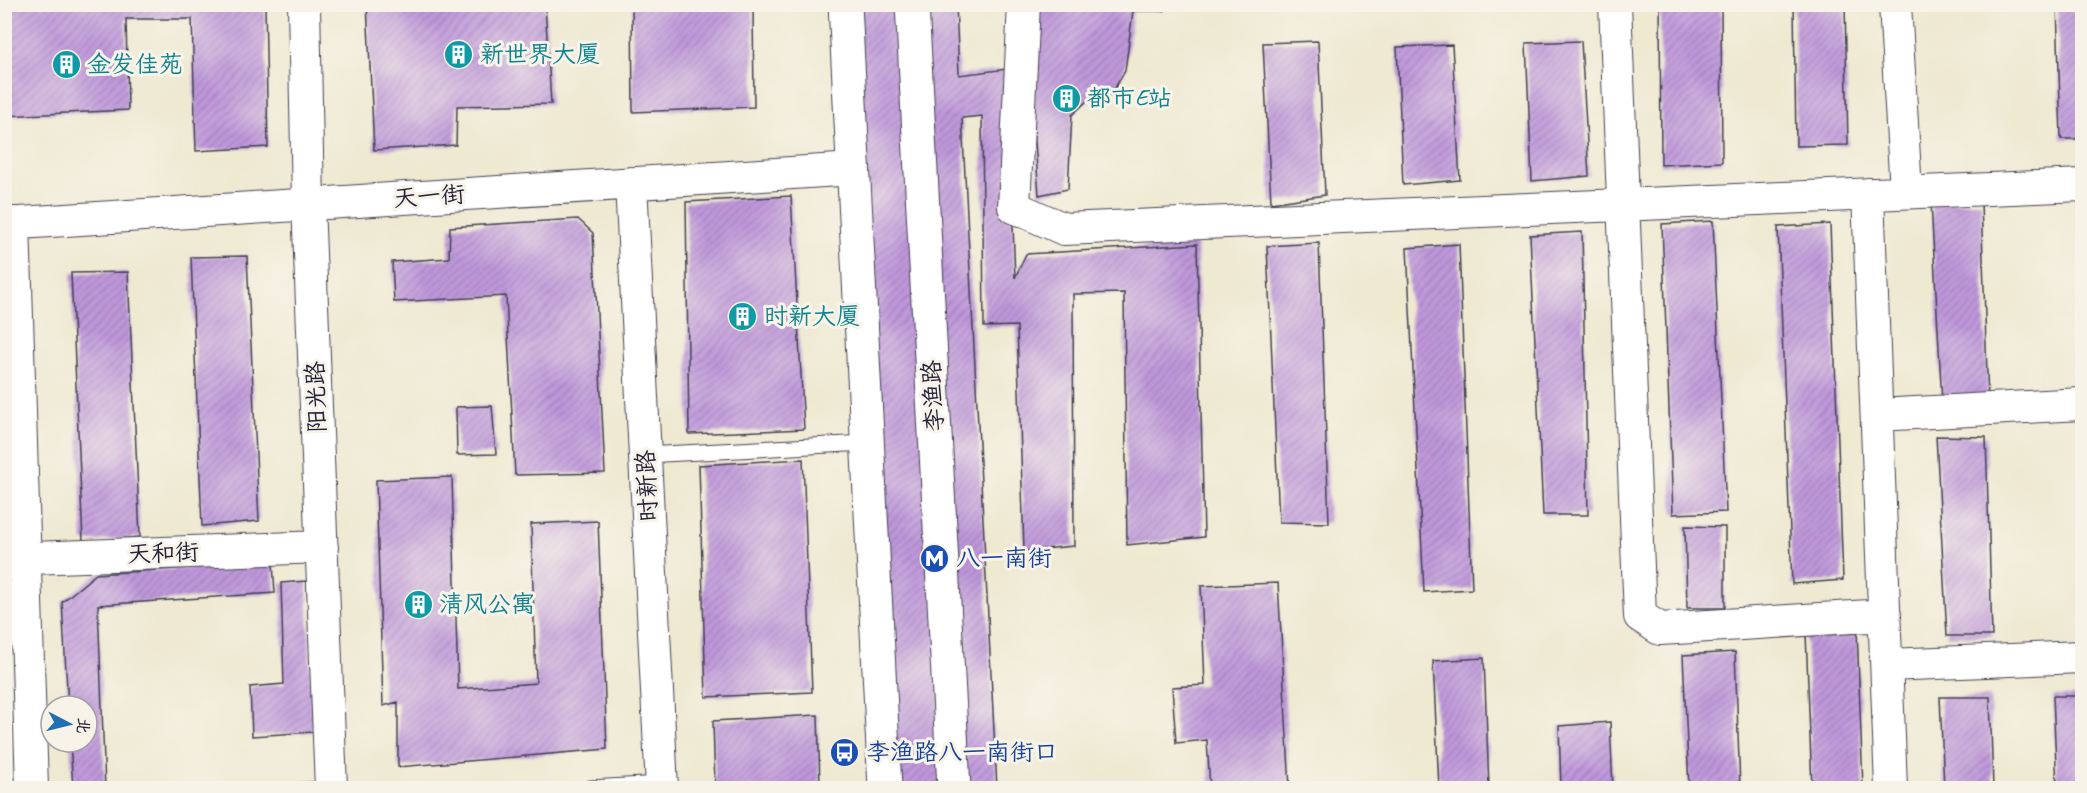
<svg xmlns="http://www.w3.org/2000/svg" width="2087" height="793" font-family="Caveat,'LXGW WenKai TC',sans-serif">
	<defs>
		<pattern id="building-hatch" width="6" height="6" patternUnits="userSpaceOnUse" patternTransform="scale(1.5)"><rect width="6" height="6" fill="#c099dc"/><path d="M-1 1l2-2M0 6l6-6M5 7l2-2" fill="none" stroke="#9c7cb4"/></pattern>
	</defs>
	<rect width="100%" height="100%" fill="#f7f3e8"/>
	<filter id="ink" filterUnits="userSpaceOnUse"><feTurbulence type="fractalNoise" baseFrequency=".0167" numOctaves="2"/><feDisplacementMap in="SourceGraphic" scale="12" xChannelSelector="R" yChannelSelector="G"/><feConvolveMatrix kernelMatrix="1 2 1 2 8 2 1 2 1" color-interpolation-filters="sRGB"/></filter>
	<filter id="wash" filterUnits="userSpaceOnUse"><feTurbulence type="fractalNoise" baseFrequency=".008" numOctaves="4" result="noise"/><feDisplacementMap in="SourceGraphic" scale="24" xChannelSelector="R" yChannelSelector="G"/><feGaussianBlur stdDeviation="1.35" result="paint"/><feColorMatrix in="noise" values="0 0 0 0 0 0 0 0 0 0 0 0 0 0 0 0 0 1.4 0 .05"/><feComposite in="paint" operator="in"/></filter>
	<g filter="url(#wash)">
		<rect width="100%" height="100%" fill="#efe9d2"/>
		<g id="blocks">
			<!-- building -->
			<path fill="url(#building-hatch)" d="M4,4H265L268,147L196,151L192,19H126L128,110L4,116Z
				M367,4H545L551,104L457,106L456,145L374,150Z
				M632,4H753L754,107L633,112Z
				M857,4H956L959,75L1007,69L1015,278L1026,254L1197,244L1204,537L1127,545L1124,293L1073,294L1074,546L1024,551L1017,326L984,327L982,116L962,118L997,788H898Z
				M1032,4H1164V11H1133L1125,71L1110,96L1087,101L1072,115L1068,189L1039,195L1025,9Z
				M1660,4H1721L1722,162L1661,165Z
				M1794,4H1845L1848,145L1796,146Z
				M2057,4H2082V139H2061Z
				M1318,41L1325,195L1271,203L1263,43Z
				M1581,41L1589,176L1532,181L1526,43Z
				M1452,45L1460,180L1403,185L1397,47Z
				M791,196L804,429L689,434L686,202Z
				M1931,202H1981L1988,402L1942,403Z
				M578,219L593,233L605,473L515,475L506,296L394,302L392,262L449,258L450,227Z
				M1713,221L1726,512L1673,514L1662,224Z
				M1830,224L1843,580L1792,584L1778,227Z
				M1582,232L1588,515H1543L1530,235Z
				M1319,243L1329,523L1279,522L1267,246Z
				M1459,244L1472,589L1424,592L1407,248Z
				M247,256L259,521L202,526L191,257Z
				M128,272L140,537L83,542L71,273Z
				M492,406L496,454L457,455L456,407Z
				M1936,436L1986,437L1992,636H1947Z
				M803,459L812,692L706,697L699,465Z
				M452,477L458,689L536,683L531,524L598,521L607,749L398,767V702L383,706L376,480Z
				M1685,526L1725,527V608H1687Z
				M273,563L275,593L98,605L105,788H73L70,742H87V706H68L62,602L96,574Z
				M307,581L313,732L252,736L250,687L284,684L281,583Z
				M1278,583L1290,788H1210L1207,740L1176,743L1172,687L1205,685L1201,586Z
				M1857,630L1863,788H1812L1806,633Z
				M1735,652L1740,788H1689L1683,655Z
				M1484,658L1489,788H1439L1433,661Z
				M2053,696H2082V788H2057Z
				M1940,697H1990L1993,788H1944Z
				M818,715L820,788H715L713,721Z
				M1610,722L1613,788H1561L1559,726Z
				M317,782V788H290V783Z"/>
		</g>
	</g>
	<g filter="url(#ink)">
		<use href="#blocks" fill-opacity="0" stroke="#414052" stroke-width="1.5"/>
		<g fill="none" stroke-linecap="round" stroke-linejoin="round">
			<defs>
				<path id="lane" d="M645,455L866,443
					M590,788L662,784"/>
				<path id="street" d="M304,4L308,203L331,788
					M1024,4L1014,207L1064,229L2082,185
					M1615,4L1640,616L1660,629L1885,615
					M1895,4L1906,192
					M631,183L662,788
					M1868,194L1891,788
					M14,223L32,788
					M4,224L854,169
					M1877,415L2082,404
					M5,559L322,547
					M1887,665L2082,657"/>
				<path id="secondary" d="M845,4L885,788
					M912,4L954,788"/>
			</defs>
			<!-- lane casing -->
			<use href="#lane" stroke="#414052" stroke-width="17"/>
			<!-- street casing -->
			<use href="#street" stroke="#414052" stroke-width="34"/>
			<!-- secondary casing -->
			<use href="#secondary" stroke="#414052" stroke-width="35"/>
			<!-- lane -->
			<use href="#lane" stroke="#fff" stroke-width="15"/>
			<!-- street -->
			<use href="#street" stroke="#fff" stroke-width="32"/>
			<!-- secondary -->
			<use href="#secondary" stroke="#fff" stroke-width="33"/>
		</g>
	</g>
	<!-- icons -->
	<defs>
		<symbol id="building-disc" viewBox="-11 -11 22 22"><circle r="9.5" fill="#0f9aa8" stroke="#f7f3e8"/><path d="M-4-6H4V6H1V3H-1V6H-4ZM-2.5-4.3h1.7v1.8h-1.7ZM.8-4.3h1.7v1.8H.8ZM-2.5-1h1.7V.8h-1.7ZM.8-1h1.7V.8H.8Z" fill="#fff"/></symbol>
		<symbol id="metro-disc" viewBox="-11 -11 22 22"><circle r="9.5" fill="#1a4fb4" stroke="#f7f3e8"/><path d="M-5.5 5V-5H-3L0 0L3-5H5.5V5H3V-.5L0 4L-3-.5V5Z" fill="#fff"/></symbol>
		<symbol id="bus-disc" viewBox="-11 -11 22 22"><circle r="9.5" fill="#1a4fb4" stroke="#f7f3e8"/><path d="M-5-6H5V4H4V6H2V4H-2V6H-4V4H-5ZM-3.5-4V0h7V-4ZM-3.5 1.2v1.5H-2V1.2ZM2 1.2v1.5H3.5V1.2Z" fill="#fff"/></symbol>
	</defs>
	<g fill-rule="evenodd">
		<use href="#building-disc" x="442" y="38" width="33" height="33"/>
		<use href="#building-disc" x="50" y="48" width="33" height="33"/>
		<use href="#building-disc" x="1050" y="82" width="33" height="33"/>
		<use href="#building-disc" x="726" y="300" width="33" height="33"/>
		<use href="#metro-disc" x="918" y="542" width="33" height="33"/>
		<use href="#building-disc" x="402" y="588" width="33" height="33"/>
		<use href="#bus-disc" x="828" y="736" width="33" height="33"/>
	</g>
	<g text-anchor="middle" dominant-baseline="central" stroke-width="6" stroke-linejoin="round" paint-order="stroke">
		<!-- culture labels -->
		<g font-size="24" fill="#0d838f" stroke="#f7f3e8" text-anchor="start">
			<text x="480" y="54">新世界大厦</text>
			<text x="87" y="64">金发佳苑</text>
			<text x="1087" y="98">都市E站</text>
			<text x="764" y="316">时新大厦</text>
			<text x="439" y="604">清风公寓</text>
		</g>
		<!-- street labels -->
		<g font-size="24" fill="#22223b" stroke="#f7f3e8">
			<text transform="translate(429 196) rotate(-4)">天一街</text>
			<text transform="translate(933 396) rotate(-93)">李渔路</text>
			<text transform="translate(316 397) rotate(-92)">阳光路</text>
			<text transform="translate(647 486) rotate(-93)">时新路</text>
			<text transform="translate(163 553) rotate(-2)">天和街</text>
		</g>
		<!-- transit labels -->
		<g font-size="24" fill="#164399" stroke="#f7f3e8" text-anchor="start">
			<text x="956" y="558">八一南街</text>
			<text x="866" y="752">李渔路八一南街口</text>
		</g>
	</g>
	<!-- margin -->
	<rect width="2087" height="793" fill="none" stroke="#f7f3e8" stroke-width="24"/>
	<!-- north arrow -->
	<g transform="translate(69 724) rotate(97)"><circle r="28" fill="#f7f3e8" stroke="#a29fa3" stroke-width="1.5"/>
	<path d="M0-4.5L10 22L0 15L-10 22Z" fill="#1f6fb2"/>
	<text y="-9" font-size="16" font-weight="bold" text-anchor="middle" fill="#22223b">北</text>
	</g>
</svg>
